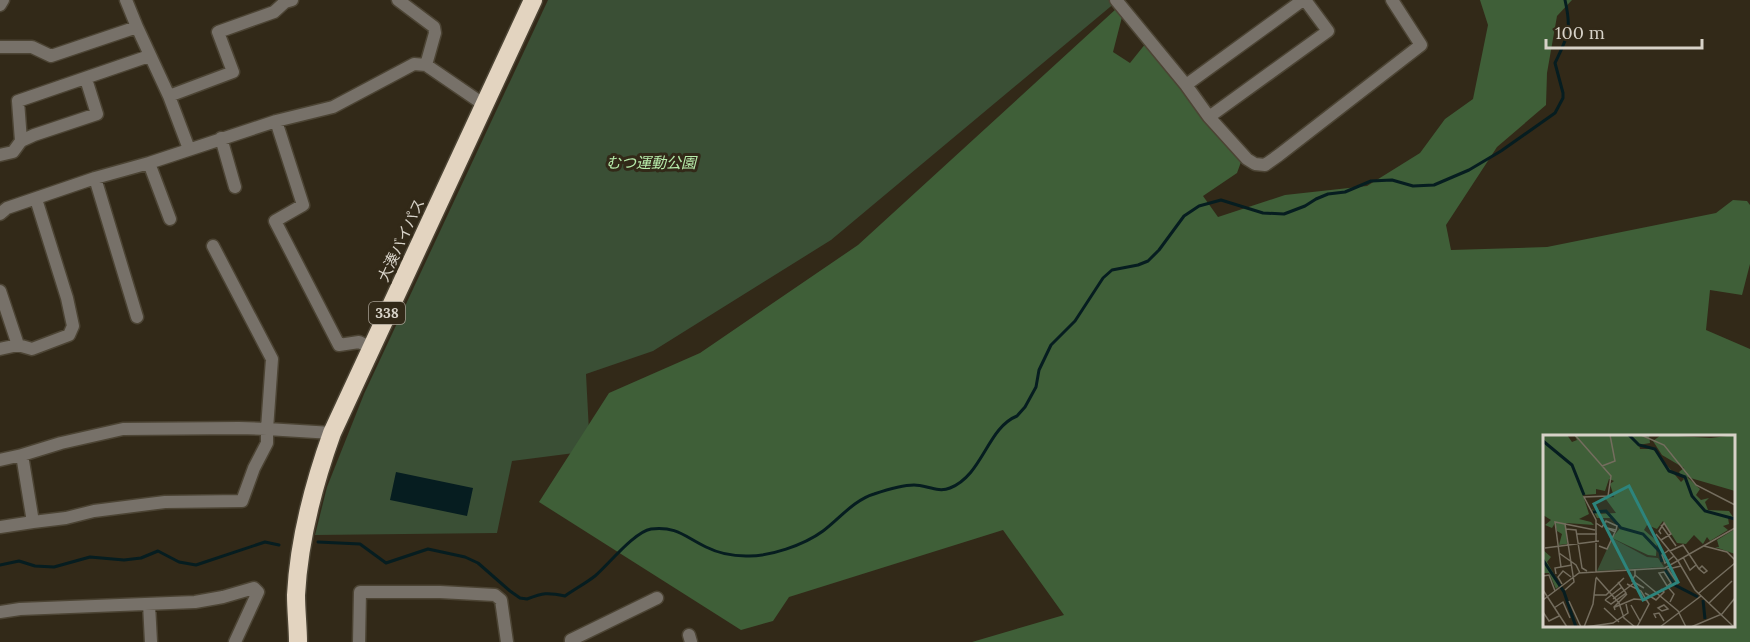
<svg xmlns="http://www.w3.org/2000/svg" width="1750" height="642" font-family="Lora,'Noto Sans JP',serif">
	<rect width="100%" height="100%" fill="#322918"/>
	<!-- green -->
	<path fill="#3a4f35" d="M548,0H1114L1116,2L831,240L653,351L586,374L590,451L512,461L497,533L315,535L327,487L364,394Z"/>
	<!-- forest -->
	<path fill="#3f5f38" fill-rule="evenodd" d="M1480,0H1572L1557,16L1547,73L1546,105L1497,147L1446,225L1451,250L1547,247L1716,213L1733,200L1747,201L1750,205V264L1742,295L1710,290L1706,330L1750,349V642H972L1064,615L1003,530L789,597L773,621L741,630L539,502L609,393L700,353L858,245L1116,9L1122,17L1113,52L1130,63L1146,43L1241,162L1237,173L1203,196L1218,217L1285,195L1367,186L1420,153L1445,119L1473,99L1488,25ZM1544,436H1734V626H1544Z"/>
	<!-- water -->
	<path fill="#061d20" d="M396,472L473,488L467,516L390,500Z"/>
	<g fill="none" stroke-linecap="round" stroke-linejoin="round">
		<!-- stream -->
		<path stroke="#061d20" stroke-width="3" d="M318,542L360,544L386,563L428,549L465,557L478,563L510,591L520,598L527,599C543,593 547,592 565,596C575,589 586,583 595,576C609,564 634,532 651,529C677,526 685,537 706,547C718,553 732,556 746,556C769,557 804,545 823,531C839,519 854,500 874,494C886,490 901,485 914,485C926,485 938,493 950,488C983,475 987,428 1017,416L1025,407L1036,387L1039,370L1051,345L1075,321L1103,278L1112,270L1138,265L1148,261L1159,250L1184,216L1199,206L1221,200L1263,213L1284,214L1305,206L1316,199L1328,194L1345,192L1371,181L1392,180L1413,186L1434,185L1469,170L1501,151L1555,113L1563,98V93L1555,63C1568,36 1572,31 1565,0
			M0,565L19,561L35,566L54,567L90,557L124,560L141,558L158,551L179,562L196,565L265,542L279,545"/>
		<defs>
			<path id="minor" d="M398,0L434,27L435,33L426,65
				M1116,0L1186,85L1209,117L1247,159L1255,164L1265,165L1279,155L1421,45L1392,0
				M0,5L3,0
				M137,27L169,96L189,149
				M0,47H32L51,56L137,27L126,0
				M1186,85L1303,0
				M169,96L233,72L218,32L274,12L285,2L292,0
				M1209,117L1328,31L1305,0
				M276,121L303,205L275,221L339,345L359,342L372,348
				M221,138L235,187
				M21,141L18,101L149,56
				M0,155L13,152L21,141L34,135L97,114L86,79
				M149,163L170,219
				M95,178L137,317
				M0,214L7,208L95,178L149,163L276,121L333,107L414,64L426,65L483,104
				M213,246L272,359L267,429L332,433
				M0,291L18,345L32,349L69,335L73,326L67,298L36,199
				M0,349L18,345
				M239,428L267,429V443L254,468L242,501L165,502L94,511L66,518L33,522L22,455L61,443L123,429Z
				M0,460L22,455
				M0,527L33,522
				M149,604L151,642
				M0,612L20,609L195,602L223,597L254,588L258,592L235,642
				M689,635L691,642
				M359,642L360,592H440L495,595L501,600L507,642
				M571,642V640L657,598"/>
			<path id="highway" d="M298,642C298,627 296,611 296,595C299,539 313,486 332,433L533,0"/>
		</defs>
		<!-- minor casing -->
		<use href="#minor" stroke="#4c4434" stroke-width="15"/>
		<!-- highway casing -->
		<use href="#highway" stroke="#4c4434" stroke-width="21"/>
		<!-- minor -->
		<use href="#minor" stroke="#777169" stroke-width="12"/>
		<!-- highway -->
		<use href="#highway" stroke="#e3d4c0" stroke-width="18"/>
	</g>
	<g text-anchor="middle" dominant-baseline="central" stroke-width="6" stroke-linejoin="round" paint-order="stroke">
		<!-- shield labels -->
		<rect fill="#322918" stroke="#a69f93" stroke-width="1.5" x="369" y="302" width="36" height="22" rx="4.5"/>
		<g font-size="14" font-weight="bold" fill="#d7d2c8">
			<text x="387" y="313">338</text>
		</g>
		<!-- park labels -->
		<g font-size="15" font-style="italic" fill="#b7ecab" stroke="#322918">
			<text x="651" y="162">むつ運動公園</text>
		</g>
		<!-- street labels -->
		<g font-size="15" fill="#d7d2c8" stroke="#322918">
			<text transform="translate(401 240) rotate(-65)">大湊バイパス</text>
		</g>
	</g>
	<!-- overview -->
	<g transform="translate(1543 435)">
		<rect width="192" height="192" fill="#322918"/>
		<path d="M69,103L104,122L115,123L121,132L54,136Z" fill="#3a4f35"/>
		<path d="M0,0H24L29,7L34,5L31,0H106L107,8L96,10L97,14H110L138,47L141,44L136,37L141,33L119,20L110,6L118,0L168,3L192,0V56L144,42L157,54L153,60L158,65L166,63L162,67L165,75L186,76L192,85L185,83L186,89L180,91L185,95L167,106L164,102L160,109L151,100L143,109L134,108L120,86L114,94L104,90L101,95L114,106L113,121L105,120L69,103L78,92L69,83H54L49,74L57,79L73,78L62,63L71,62L67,49L71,46L66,44L62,56L53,54V59L40,60L46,79L36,84L48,87L51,90L23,88L24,109L16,110L19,99L14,96L12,88L9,93L2,90L8,85L0,80ZM192,94V119L172,112H176L174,105ZM0,115L8,122L4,127L17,150L13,154L6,138H0Z" fill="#3f5f38"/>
		<path fill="none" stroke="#061d20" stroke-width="3" d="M86,0L96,10L112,14L126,36L142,42L149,61L162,76L192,84M0,6L29,30L41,60M50,77L63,76L78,93L100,99L117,117L119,127M0,125L21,157L33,192M122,135L132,150L155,162M160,165L162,184"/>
		<path fill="none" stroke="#746d5e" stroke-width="1.5" d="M32,0L68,41L65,61L41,62L53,85V137M98,0L121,10L153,50L192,70M59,31L72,26L67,0M53,88L59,92L63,86L74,91L73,95M118,90L133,111M23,94L33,95L39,133L44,136M72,97L64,93L73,95M34,99H54M113,99L135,126M118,105L128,99L121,88L116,96L118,99M56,111L64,114L73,95M161,111L184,117L192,125M2,113L56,106M126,115L119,120L122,128L131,121M127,116L140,110L156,134M16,118L33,130L37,138M140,122L147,135L153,130M135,126L152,155L191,192M159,131L164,136L161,138L156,134ZM18,132L12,87L52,95M92,135V140L135,176L143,192M121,137L128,148L124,151L116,138ZM13,139L12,133L29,130M92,140L89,146L101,153M0,141L6,140L12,156M53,142L76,168L81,183L92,192M19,149L15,142L20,136L28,142M84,149L98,156L106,169L94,192M135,149L125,134L138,131M124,151L131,159L127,167M0,155L24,192M22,155L31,147L22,89M102,158L113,165L121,157L118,154M156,158L192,128M51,160H63L81,143M70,164L91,148M0,165L36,138L122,133L192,93M62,165L68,169L83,158L75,147M62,165L79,152M26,166L38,192M166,168L189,146M88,170L97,186M121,170L125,174L119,176L115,173ZM72,172L91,164L103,165M11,173L20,167L27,183M61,173L76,187M72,175L71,172L84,159M0,177L6,186L16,181M113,183L111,179L116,178L121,186M41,192L50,169L53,143M42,192L70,188L85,178L83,169M117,192L158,161M148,192L179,179L192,163"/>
		<path fill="#2d847c" fill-opacity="0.15" stroke="#2d847c" stroke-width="3" d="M86,51L135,147L100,165L51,69Z"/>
		<rect width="192" height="192" fill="none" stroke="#d7d2c8" stroke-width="3"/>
	</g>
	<!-- scale -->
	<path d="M1546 39v9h156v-9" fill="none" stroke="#d7d2c8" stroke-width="3"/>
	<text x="1555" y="39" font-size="18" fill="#d7d2c8" stroke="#322918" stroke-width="4.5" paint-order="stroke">100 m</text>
</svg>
